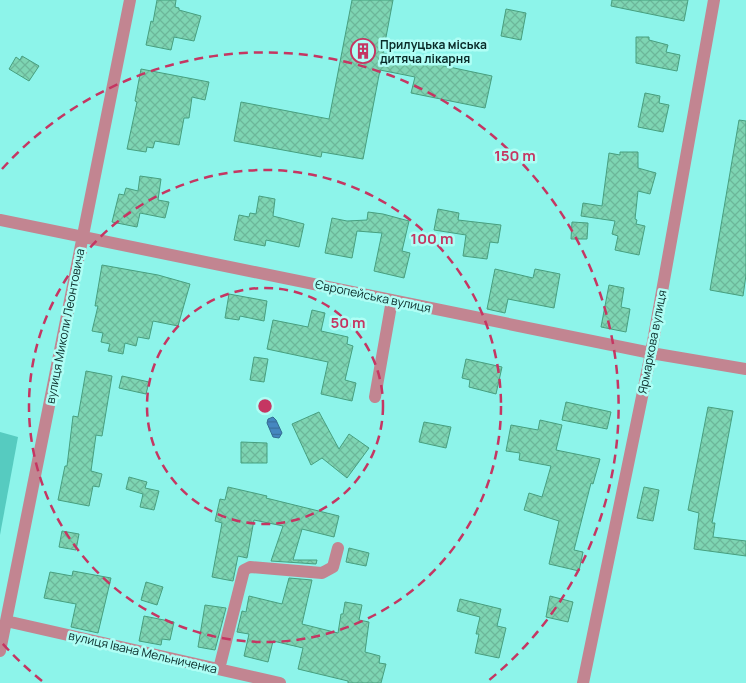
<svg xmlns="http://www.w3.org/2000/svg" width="746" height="683" font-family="Manrope,sans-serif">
	<defs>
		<pattern id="water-rules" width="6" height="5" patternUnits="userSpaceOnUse" patternTransform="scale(1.25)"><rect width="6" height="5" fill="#4587c0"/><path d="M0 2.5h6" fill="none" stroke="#386f9c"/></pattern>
		<pattern id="building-cross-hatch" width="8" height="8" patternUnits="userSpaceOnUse" patternTransform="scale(1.25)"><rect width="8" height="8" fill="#7ed5b3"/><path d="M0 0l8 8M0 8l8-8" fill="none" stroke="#6cb79a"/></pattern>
	</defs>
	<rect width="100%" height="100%" fill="#8df4ea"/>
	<!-- pitch -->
	<path fill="#56cbc0" d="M0,432L18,437L0,535Z"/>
	<!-- water -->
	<path fill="url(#water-rules)" stroke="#336b92" d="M273,417L276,420L282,433L279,438L273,437L267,423L268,419Z"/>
	<!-- building -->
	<path fill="url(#building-cross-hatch)" stroke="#479f7f" d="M157,0H176L175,7L179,8V10L201,16L194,41L174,37L171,50L146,45L151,21L153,22Z
		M352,0H393L383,53L492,76L485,108L411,93L415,77L380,70L363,159L322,152L321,157L234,141L241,102L329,119Z
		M612,0H688L684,21L611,6Z
		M506,9L526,13L521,40L501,36Z
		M636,37H649V40L668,45L666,52L680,55L677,71L636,63Z
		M22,56L39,66L29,81L9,69L16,57L20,60Z
		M141,69L209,82L205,100L192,97L189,118H184L179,145L155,141L153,148L147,147L146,152L127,149L137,102L135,101Z
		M645,93L660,96L659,103L669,105L663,132L638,127Z
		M739,120L746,121V275L743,296L710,290Z
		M620,152H638V168L656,173L650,194L638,191L635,219L637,220L636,224L645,226L639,255L615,250L618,236L612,234L615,221L581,216L583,203L602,206L609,153L620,155Z
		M140,176L161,179L158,200L169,202L165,218L140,213L137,227L112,222L119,194L124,195L126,188L138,191Z
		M259,196L275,199L273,216L304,224L299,247L266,240L265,246L234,240L239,215L249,217L250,213L256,214Z
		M438,209L459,213L458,220L501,225L498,243L490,242L487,259L463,256L466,235L434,230Z
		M368,212L383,214L409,221L402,251L410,253L404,278L374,271L382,233L357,231L352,258L325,253L332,218L347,221L367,220Z
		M572,222L588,223L587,239H571Z
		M102,265L158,275L190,284L178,326L153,321L149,339L138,337L136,346L125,343L123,354L108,351L110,344L101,342L103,333L92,331L98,306H95Z
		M495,269L533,278L535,269L560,274L554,308L508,299L505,313L487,309Z
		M609,285L624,288L621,307L630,309L626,332L601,327Z
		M229,294L267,301L264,321L240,316L239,320L225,318Z
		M312,310L325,313L321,331L348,337L347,344L353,346L345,380L356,383L352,401L321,394L328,362L267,349L273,320L308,327Z
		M254,357L268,359L264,382L250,380Z
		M466,359L502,367L496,394L469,387L470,380L462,378Z
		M86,371L112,376L102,436L96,435L91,471L102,474L99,487L93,486L89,506L58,500L65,466H67L73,416L78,417Z
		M122,376L149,382L146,394L119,388Z
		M566,402L611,412L607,429L562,420Z
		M708,407L733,411L712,523H715L713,537L746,541V556L694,549L699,513L688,510Z
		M319,412L339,449L349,434L369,448L347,478L322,458L311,465L292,424Z
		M540,420L562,425L556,450L600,459L593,484L591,483L574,550L583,552L579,571L549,564L559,521L524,510L529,493L542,497L551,466L519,460L520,453L506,451L511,425L538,430Z
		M424,422L451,427L446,448L419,442Z
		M241,442L267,443V463H241Z
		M129,477L147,482L145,488L159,491L154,510L140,507L143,494L126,489Z
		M228,487L267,496L266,498L339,516L334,537L302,529L293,560H317L316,564L271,561L283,526L254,520L247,558L238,556L233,581L212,577L222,523L215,521L220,499L225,500Z
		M644,487L659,490L653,521L637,518Z
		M62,531L79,534L76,550L59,547Z
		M349,548L369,553L366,566L346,562Z
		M73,571L111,578L98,633L71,627L76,604L44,598L50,572L72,576Z
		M289,578L312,580L302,624L338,633L341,614H343L345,602L362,605L359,620L369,622L365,652L380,656L379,663L386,664L381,683H348V681L298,669L303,648L273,641L268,662L244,656L249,634L237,632L242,611L246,612L249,596L282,604Z
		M146,582L163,587L157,605L141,600Z
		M550,596L573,602L568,622L546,617Z
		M460,599L501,609L497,626L506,628L499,658L475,653L479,634H476L480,617L457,611Z
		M205,605L226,608L215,650L198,647Z
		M144,616L174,622L170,640L162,639L161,645L139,641Z"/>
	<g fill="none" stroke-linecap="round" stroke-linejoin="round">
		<!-- minor -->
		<path stroke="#c28591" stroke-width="12" d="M0,220L651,353L746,369
			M375,397L392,300
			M6,621L280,683
			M0,651L130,0
			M219,669L244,570L250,567L322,573L333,567L338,548
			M583,683L651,353L714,0"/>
	</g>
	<!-- distance rings -->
	<g fill="none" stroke="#c53662" stroke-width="2.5" stroke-dasharray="9 6">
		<circle cx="265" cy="406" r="118"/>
		<circle cx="265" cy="406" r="236"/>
		<path d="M42 681A354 354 0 0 1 2 643M2 169A354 354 0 1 1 488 681"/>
	</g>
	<!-- icons -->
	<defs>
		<symbol id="building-ring" viewBox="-11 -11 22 22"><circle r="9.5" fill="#affef5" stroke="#c53662" stroke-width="1.5"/><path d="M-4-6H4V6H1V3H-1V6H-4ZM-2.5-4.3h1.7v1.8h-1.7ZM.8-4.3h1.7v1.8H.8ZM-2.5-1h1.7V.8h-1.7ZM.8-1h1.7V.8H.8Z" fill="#c53662"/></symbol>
	</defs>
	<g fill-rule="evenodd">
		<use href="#building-ring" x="349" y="37" width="28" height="28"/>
	</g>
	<g text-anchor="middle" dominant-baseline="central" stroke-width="5" stroke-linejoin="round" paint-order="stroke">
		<!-- poi labels -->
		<g font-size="12" font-weight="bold" fill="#092b28" stroke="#affef5" text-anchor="start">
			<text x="380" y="44">Прилуцька міська<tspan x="380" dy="14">дитяча лікарня</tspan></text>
		</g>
		<!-- street labels -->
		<g font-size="12" fill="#092b28" stroke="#affef5">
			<text transform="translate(373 296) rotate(12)">Європейська вулиця</text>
			<text transform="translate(65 326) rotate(-79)">вулиця Миколи Леонтовича</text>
			<text transform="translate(652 342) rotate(-79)">Ярмаркова вулиця</text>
			<text transform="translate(143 652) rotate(13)">вулиця Івана Мельниченка</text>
		</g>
	</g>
	<circle cx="265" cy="406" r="8" fill="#c53662" stroke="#affef5" stroke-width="2.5"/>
	<g font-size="15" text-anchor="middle" font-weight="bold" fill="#c53662" stroke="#affef5" stroke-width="5" stroke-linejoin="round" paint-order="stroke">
		<text x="515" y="161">150 m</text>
		<text x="432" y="244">100 m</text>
		<text x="348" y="328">50 m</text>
	</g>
</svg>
